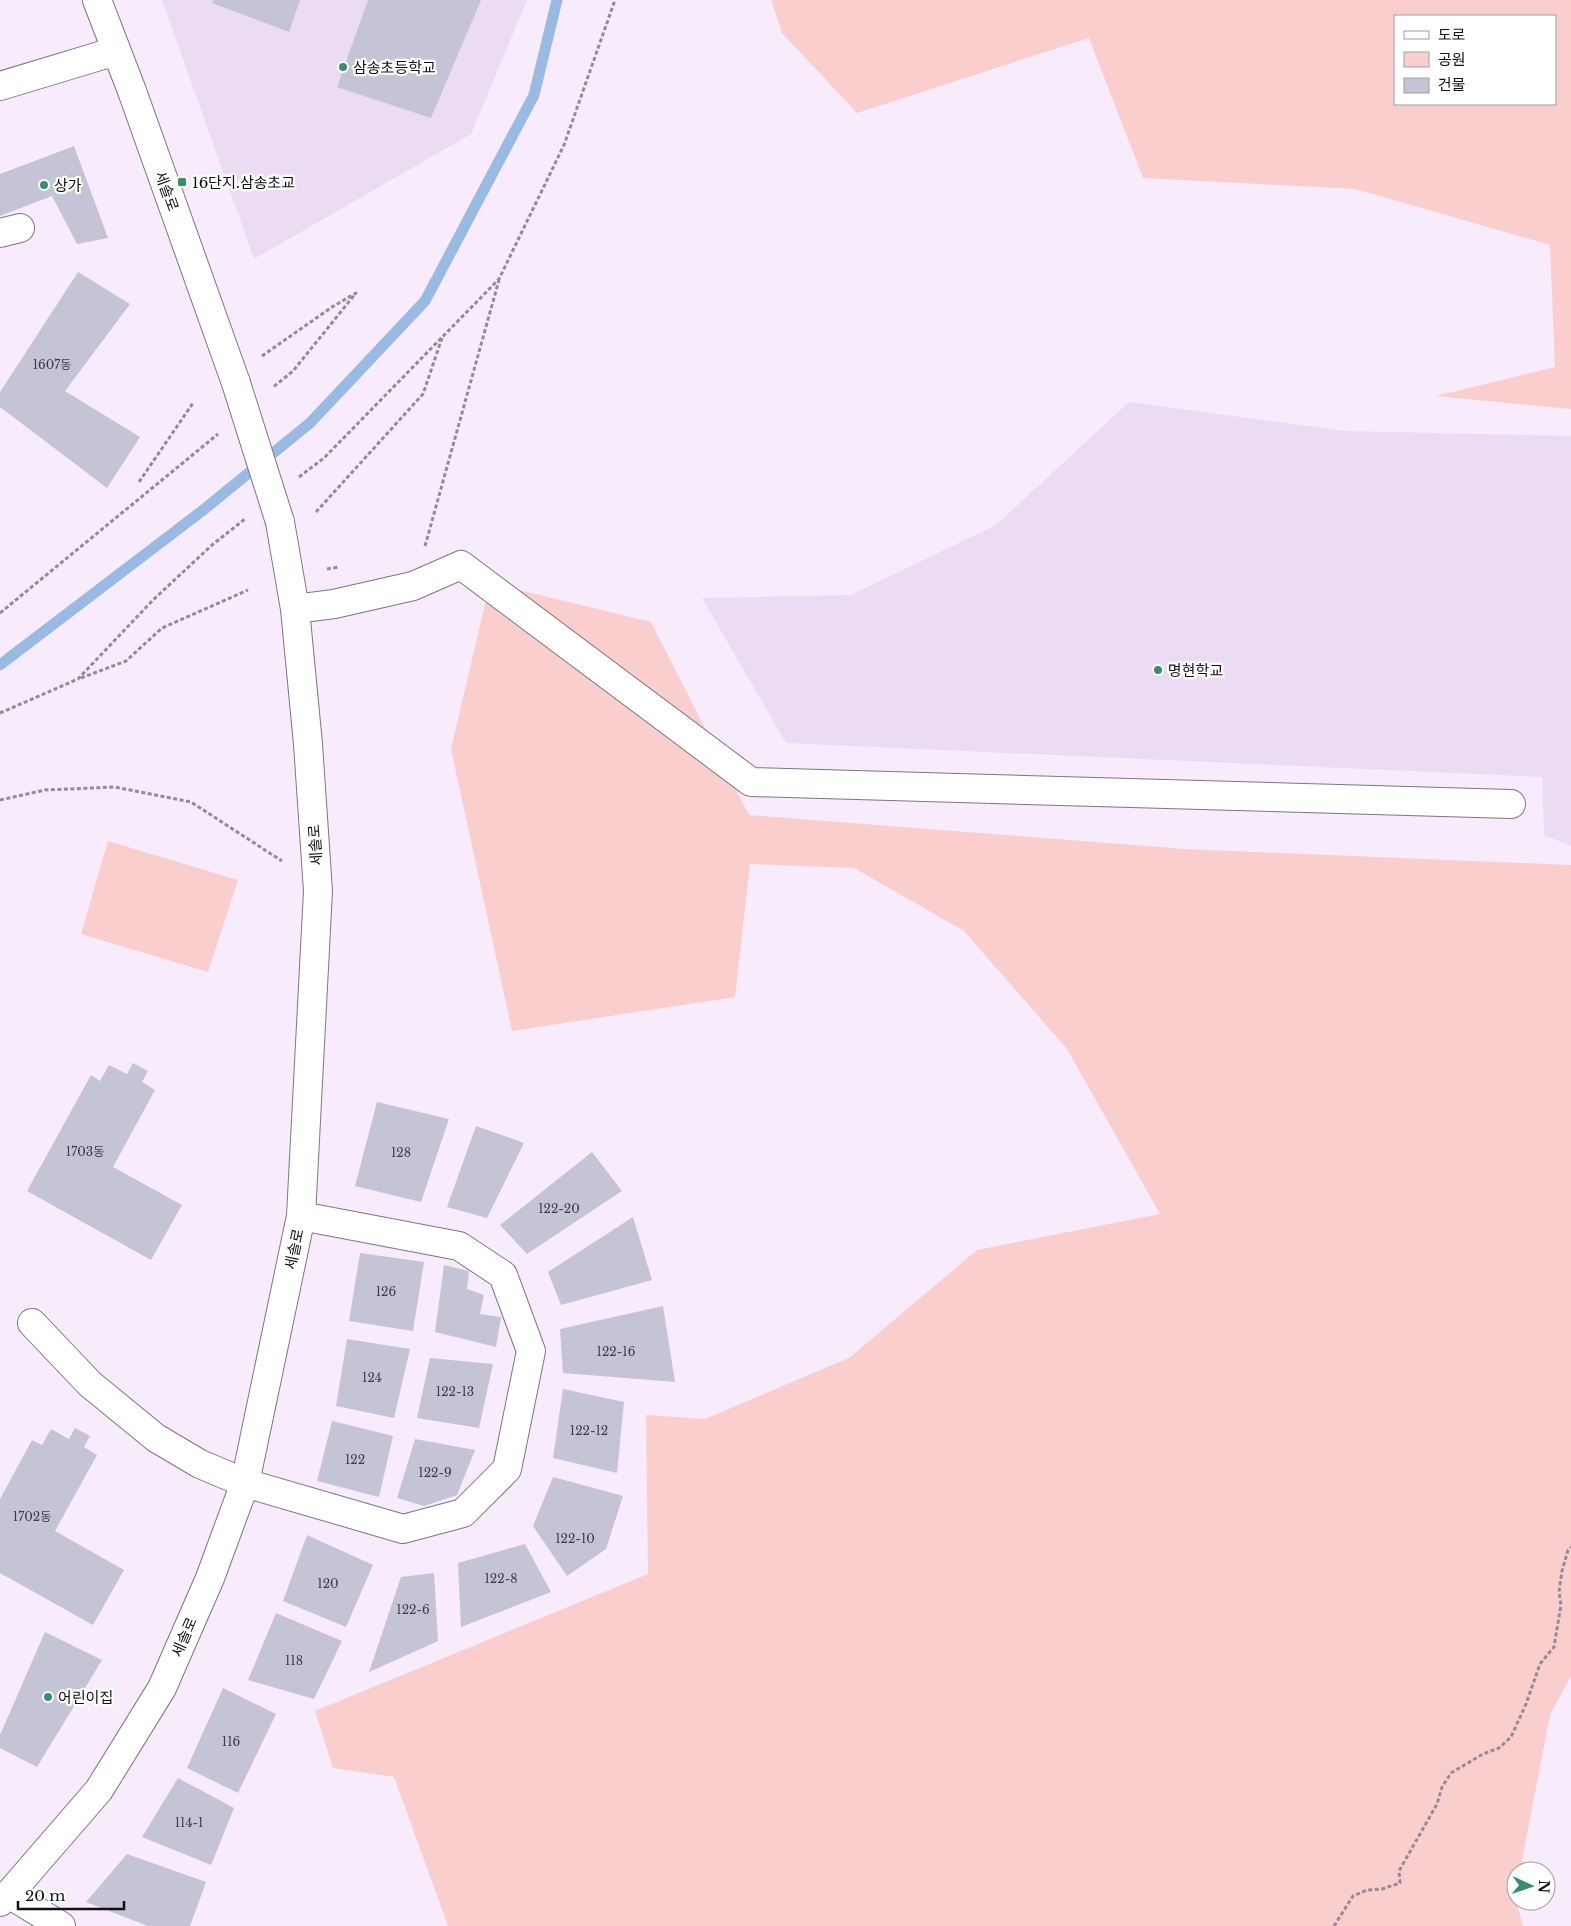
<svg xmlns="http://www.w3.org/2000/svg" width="1571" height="1926" font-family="'Libre Baskerville','Noto Sans KR',serif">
	<rect width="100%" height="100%" fill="#f7ebfc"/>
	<!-- built -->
	<path fill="#ecdcf3" d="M162,0H527L471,134L254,259Z
		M1129,402L1345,431L1571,436V846L1544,835L1542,777L786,743L702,598L851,595L996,525Z"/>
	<!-- green -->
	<path fill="#fbcece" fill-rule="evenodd" d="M771,0H1571V409L1436,396L1555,367L1550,245L1355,189L1143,178L1089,38L857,113L782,33ZM1395,16H1555V104H1395Z
		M490,583L651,622L749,815L1184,849L1571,865V1676L1550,1715L1520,1871H1516L1515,1897L1523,1926H448L394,1777L333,1768L315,1711L648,1574L646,1415L705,1419L849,1358L977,1250L1160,1214L1067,1049L964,931L854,868L750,864L735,997L512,1031L451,749Z
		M108,841L238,880L208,972L81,934Z"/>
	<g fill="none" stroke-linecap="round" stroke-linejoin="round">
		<!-- stream -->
		<path stroke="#98bae3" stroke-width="11" d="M0,665L202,511L310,423L425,301L534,95L557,0"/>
	</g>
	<!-- building -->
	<path fill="#c4c4d6" d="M213,0H300L289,32L212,3Z
		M368,0H481L431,118L337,87Z
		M74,146L108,238L77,244L52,196L0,216V174Z
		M78,272L130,304L65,391L140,437L107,488L0,407V392Z
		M133,1063L148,1071L142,1082L155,1090L113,1167L182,1205L151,1260L27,1191L91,1075L100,1081L109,1065L127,1074Z
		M377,1102L449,1119L421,1202L355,1186Z
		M476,1126L524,1143L487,1218L447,1207Z
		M592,1152L622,1191L527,1254L500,1225Z
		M633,1217L652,1280L561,1305L548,1272Z
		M360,1253L424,1262L413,1331L349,1321Z
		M444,1265L469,1271L467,1289L484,1295L480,1314L501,1317L496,1347L435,1332Z
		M663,1306L675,1382L563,1373L560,1329Z
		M347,1339L410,1349L394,1418L336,1406Z
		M430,1358L493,1364L479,1428L417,1418Z
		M563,1389L624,1402L617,1473L553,1458Z
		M332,1421L393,1436L379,1497L317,1481Z
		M75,1428L90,1436L84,1447L97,1455L55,1531L124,1570L93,1625L0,1573V1499L32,1440L42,1445L51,1429L69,1439Z
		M415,1439L475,1450L457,1495L424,1506L397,1498Z
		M553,1477L623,1496L606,1549L567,1576L533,1526Z
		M307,1535L373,1565L346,1627L283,1601Z
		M525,1544L551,1592L461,1627L458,1563Z
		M434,1573L438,1641L369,1672L401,1577Z
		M276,1613L342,1641L314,1699L248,1680Z
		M45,1632L102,1660L37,1767L0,1748V1735Z
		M223,1688L276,1714L238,1793L187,1768Z
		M178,1778L234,1808L211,1865L142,1837Z
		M127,1854L206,1882L190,1926H148L86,1902Z"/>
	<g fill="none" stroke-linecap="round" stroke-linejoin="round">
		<defs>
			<path id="minor" d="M97,0L132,91L236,383
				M0,86L116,51
				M0,233L20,228
				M295,609L334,604L413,586L461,565L751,782L1511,804
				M32,1323L90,1384L156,1438L200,1464L245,1483L403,1529L463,1513L507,1469L531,1351L503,1275L459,1246L301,1216
				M9,1894L61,1926
				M0,1902L9,1894L99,1790L162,1688L210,1578L245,1483L301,1216L318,891L308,744L295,609L280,522"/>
		</defs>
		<!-- minor casing -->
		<use href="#minor" stroke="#7f7584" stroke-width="30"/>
		<!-- path -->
		<path stroke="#938b97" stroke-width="3" stroke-dasharray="4 2.5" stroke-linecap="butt" d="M262,356L332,307L356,293L293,371L272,388
			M299,477L324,458L499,279L564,145L615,0
			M139,482L193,403
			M316,512L423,394L442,338
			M425,546L499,280
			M327,569L339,567
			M0,613L218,434
			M81,678L126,661L162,628L248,590
			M0,713L78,679L153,600L212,545L245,519
			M0,800L45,790L115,787L191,802L282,861
			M1334,1926L1353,1896L1367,1890L1382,1889L1400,1883L1399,1871L1437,1804L1442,1787L1451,1773L1483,1754L1499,1748L1511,1737L1526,1704L1540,1664L1554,1647L1561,1605L1559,1592L1562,1571L1568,1550L1571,1547"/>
		<!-- minor -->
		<use href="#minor" stroke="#fff" stroke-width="28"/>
		<defs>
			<path id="minor-bridge" d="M236,383L280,522"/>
		</defs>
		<!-- minor-bridge casing -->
		<use href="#minor-bridge" stroke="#7f7584" stroke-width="30" stroke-linecap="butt"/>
		<!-- minor-bridge -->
		<use href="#minor-bridge" stroke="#fff" stroke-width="28"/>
	</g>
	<!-- markers -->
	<g fill="#359067" stroke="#fff" stroke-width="2">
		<circle cx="343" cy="67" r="5"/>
		<rect x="177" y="177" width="10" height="10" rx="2.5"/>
		<circle cx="44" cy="185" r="5"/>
		<circle cx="1158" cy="670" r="5"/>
		<circle cx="48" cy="1697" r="5"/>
	</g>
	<g text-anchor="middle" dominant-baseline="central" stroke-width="4.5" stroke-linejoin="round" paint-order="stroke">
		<!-- number labels -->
		<g font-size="12" fill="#3f3c45">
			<text x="52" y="364">1607동</text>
			<text x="85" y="1151">1703동</text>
			<text x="401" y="1152">128</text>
			<text x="559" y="1208">122-20</text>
			<text x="386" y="1291">126</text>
			<text x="616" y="1351">122-16</text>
			<text x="372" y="1377">124</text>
			<text x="455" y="1391">122-13</text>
			<text x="589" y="1430">122-12</text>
			<text x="355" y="1459">122</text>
			<text x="435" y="1472">122-9</text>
			<text x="32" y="1516">1702동</text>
			<text x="575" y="1538">122-10</text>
			<text x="501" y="1578">122-8</text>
			<text x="328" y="1583">120</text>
			<text x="413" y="1609">122-6</text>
			<text x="294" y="1660">118</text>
			<text x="231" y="1741">116</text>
			<text x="189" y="1822">114-1</text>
		</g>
		<!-- poi labels -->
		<g font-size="15" fill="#130f15" stroke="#fff" text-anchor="start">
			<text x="353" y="67">삼송초등학교</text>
			<text x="192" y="182">16단지.삼송초교</text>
			<text x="54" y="185">상가</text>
			<text x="1168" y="670">명현학교</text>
			<text x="58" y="1697">어린이집</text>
		</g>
		<!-- street labels -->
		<g font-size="15" fill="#130f15" stroke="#fff">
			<text transform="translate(167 191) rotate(70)">세솔로</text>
			<text transform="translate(315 845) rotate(-94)">세솔로</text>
			<text transform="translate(294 1249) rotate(-78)">세솔로</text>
			<text transform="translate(184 1637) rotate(-67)">세솔로</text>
		</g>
	</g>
	<!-- legend -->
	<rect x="1394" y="15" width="162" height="90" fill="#ffffff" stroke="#a19fa1"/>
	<rect x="1404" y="31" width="25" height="8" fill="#ffffff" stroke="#a19fa1"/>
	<text x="1438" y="40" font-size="15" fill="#130f15">도로</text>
	<rect x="1404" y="52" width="25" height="15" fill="#fbcece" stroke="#a19fa1"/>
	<text x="1438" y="65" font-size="15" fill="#130f15">공원</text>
	<rect x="1404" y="78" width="25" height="15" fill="#c4c4d6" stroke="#a19fa1"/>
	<text x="1438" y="90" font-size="15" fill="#130f15">건물</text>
	<!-- north arrow -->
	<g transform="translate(1531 1886) rotate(93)"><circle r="24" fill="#ffffff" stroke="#a19fa1"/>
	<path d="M0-4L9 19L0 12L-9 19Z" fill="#359067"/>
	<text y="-8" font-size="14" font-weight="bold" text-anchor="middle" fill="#130f15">N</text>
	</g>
	<!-- scale -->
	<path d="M18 1901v8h106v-8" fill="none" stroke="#130f15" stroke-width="2.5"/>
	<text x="25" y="1901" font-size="15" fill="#130f15" stroke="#ffffff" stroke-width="4" paint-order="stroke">20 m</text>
</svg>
